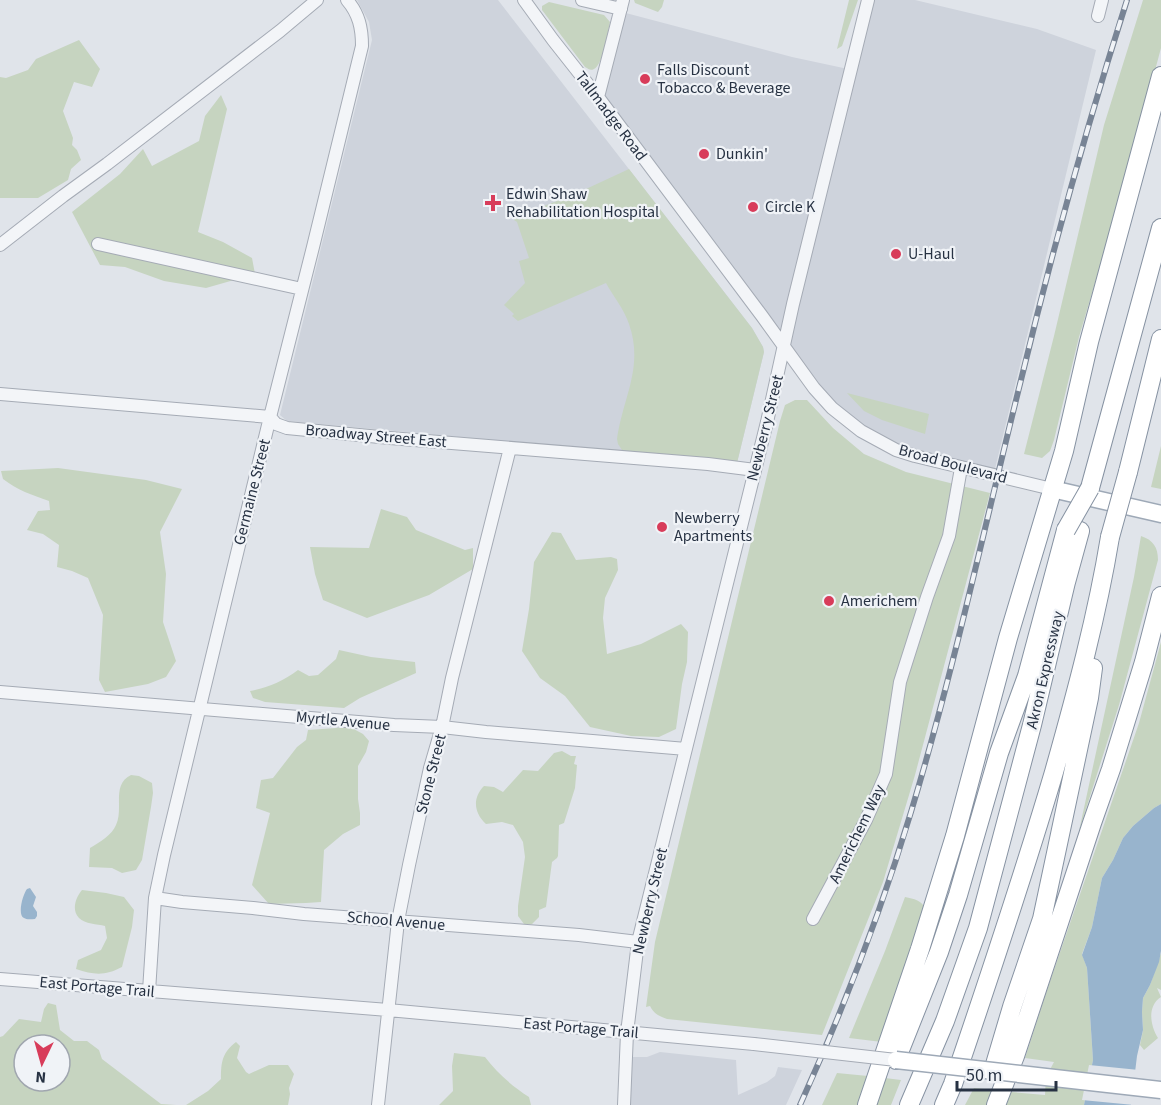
<svg xmlns="http://www.w3.org/2000/svg" width="1161" height="1105" font-family="'Source Sans 3',sans-serif">
	<rect width="100%" height="100%" fill="#e0e4ea"/>
	<!-- built -->
	<path fill="#ced3dc" d="M357,0H498L752,328L763,347L764,352L737,463L287,421L280,415L372,40L369,22Z
		M873,0H915L1037,29L1096,50L994,473L884,442L826,398L788,346Z
		M622,12L792,57L848,69L783,340L602,95Z
		M660,1052L736,1060L738,1095L767,1082L775,1076L778,1067L802,1070L786,1105H624L626,1057H647Z"/>
	<!-- green -->
	<path fill="#c6d4c0" fill-rule="evenodd" d="M634,0H664L662,7L658,12L635,3Z
		M849,0H858L842,46L837,49Z
		M1143,0H1161V48L1127,175L1079,337L1054,440L1050,451L1042,458L1024,454L1054,336L1104,125Z
		M549,2L604,15L610,22C608,31 603,65 594,69C590,71 589,69 585,67L542,10V6Z
		M79,40L100,69L92,87L74,82L63,111L73,138L72,145L77,150L81,160L71,169L68,180L38,198H0V77L6,78L28,70L36,59Z
		M221,95L227,109L198,232L223,242L252,258L255,274L206,288L164,281L125,267L100,265L72,212L120,174L143,149L152,166L199,141L205,116Z
		M629,169L752,328L763,347L764,352L737,463L624,453L618,444L617,439C623,397 644,367 629,324C624,309 613,296 606,283L518,321L512,316L514,314L504,305L525,283L519,261L529,258L517,222L514,220L515,217L573,195Z
		M847,393L929,414L925,434L882,420L864,411Z
		M795,400H807L833,428L864,454L906,472L990,493L915,775L883,882L822,1035L667,1019C659,1016 654,1014 650,1006L646,1007L655,942L780,421L785,405Z
		M1161,446V489L1151,487Z
		M58,468L146,480L182,489L160,532L166,574L163,622L176,661L166,677L148,684L105,692L99,680L103,615L88,578L72,571L57,567L59,545L43,534L27,530L38,511L50,510L49,501C32,495 17,490 3,479L1,471Z
		M381,509L407,517L416,530L465,550L473,548V569L429,595L367,618L323,600L315,574L310,547L369,548Z
		M552,532L561,533L576,560L611,557L617,559L618,570L605,598L603,618L607,654L641,644L681,624L688,632L687,662L682,684L676,729L659,737L631,736L590,727L565,696L540,678L522,651L529,609L534,562Z
		M1141,536C1153,540 1158,547 1158,560L1119,705L1079,831L1134,577Z
		M1161,642V804L1154,808L1133,826L1123,838L1113,860L1102,878L1092,927L1082,954L1087,968L1093,1060L1084,1105H1005L1011,1092L1045,1095L1046,1077L1054,1062L1025,1058L1046,993L1139,723Z
		M339,650L371,657L415,662L416,673L360,698L344,708L265,702L253,698L250,691C268,688 283,681 298,670L309,676L318,675L336,659Z
		M350,727L363,734L369,741L366,752L358,766V799L360,813V825L343,834L324,850L321,902L306,903L269,904L252,885L270,813L256,808L261,780L273,778L297,747L306,740L308,730Z
		M562,751L571,756H576L574,764L577,765L575,788L564,823L559,825L558,856L557,858L552,862L546,907L539,910V917L532,924H524L518,916V906L525,857L523,842L513,825L502,822L486,824C474,813 472,798 484,786L494,787L503,792L523,770L538,771L554,753Z
		M131,775L139,776L152,783L153,793L151,807L142,860L136,870L122,873L112,868L89,867L90,848C100,842 112,835 116,825C124,808 111,785 131,775Z
		M82,890L106,893L124,897L134,910L132,927L122,967C105,976 94,975 76,969L78,960L101,950L107,938L105,926C97,924 85,924 79,918C71,910 76,897 82,890Z
		M905,897C914,899 922,900 926,910L882,1042L849,1038L885,951Z
		M1161,953V990L1157,988L1161,997C1147,1006 1150,1025 1158,1038L1144,1050L1140,1045L1143,1030L1142,1012L1143,998L1150,985Z
		M48,1003L56,1005L60,1030L74,1041H87L99,1050L102,1059L161,1104L176,1105H0V1037L3,1036L19,1019L41,1022L44,1009ZM24,1045H60V1081H24Z
		M236,1042L240,1046L237,1058L246,1072L249,1074L269,1065H288L294,1074L289,1088L290,1094L288,1105H186L208,1091L221,1079C221,1062 222,1053 236,1042Z
		M454,1053L485,1057C497,1073 512,1086 529,1097L531,1105H439L453,1091L452,1066Z
		M837,1073L868,1076L859,1105H822Z
		M885,1078L901,1080L891,1105H875Z
		M974,1088L994,1090L987,1105H965Z"/>
	<!-- water -->
	<path fill="#98b4cd" d="M1161,804V951L1159,962L1150,985L1143,998L1142,1012L1143,1030L1137,1056L1131,1105H1084L1093,1060L1087,968L1082,955L1092,927L1102,878L1113,860L1123,838L1133,826L1154,808Z
		M30,888L36,897L33,906L37,912V916L35,919C31,919 27,920 24,918C17,915 23,894 27,889Z"/>
	<!-- pier -->
	<path fill="#e0e4ea" d="M1089,1065L1139,1070L1134,1105L1082,1100Z"/>
	<g fill="none" stroke-linecap="round" stroke-linejoin="round">
		<defs>
			<path id="minor" d="M524,0L553,40L598,97L762,316L814,388L832,408L861,431L896,450L915,456L1052,489
				M582,0L621,9
				M1098,16L1102,0
				M598,97L623,0
				M98,244L302,289
				M0,245L63,196L107,164L280,31L317,0
				M0,394L270,417L276,424L287,428L390,438L708,464L755,470
				M0,692L394,725L442,727L486,732L686,749
				M155,898L182,902L253,908L304,914L579,935L638,942
				M813,919L866,820L886,774L900,682L927,597L949,536L961,468
				M0,979L388,1010L754,1044
				M149,991L155,898L164,855L270,417L313,247L362,46C362,28 359,14 347,0
				M378,1105L398,921L409,865L430,768L442,727L452,678L510,448
				M624,1105L627,1033L638,942L767,422L793,304L868,0"/>
			<path id="major" d="M1052,489L1161,514"/>
			<path id="highway" d="M1128,472L1161,339
				M1090,488L1161,228
				M896,1060L939,952L958,895L999,753L1027,676L1066,530
				M993,1071L1012,1007L1042,919L1089,698L1093,668
				M867,1105L920,949L955,836L1008,638L1064,451L1089,342L1161,76
				M909,1105L945,1021L978,928L1032,725L1066,582L1080,531
				M944,1105L953,1084C988,981 1023,877 1054,772C1076,694 1097,616 1110,537
				M996,1105L1015,1056L1092,823L1111,769L1144,662L1161,596"/>
		</defs>
		<!-- minor casing -->
		<use href="#minor" stroke="#a5abb5" stroke-width="14"/>
		<!-- major casing -->
		<use href="#major" stroke="#9ea9b7" stroke-width="19"/>
		<!-- highway casing -->
		<use href="#highway" stroke="#8692a2" stroke-width="20"/>
		<!-- minor -->
		<use href="#minor" stroke="#f3f5f8" stroke-width="12"/>
		<!-- major -->
		<use href="#major" stroke="#fff" stroke-width="16"/>
		<!-- highway -->
		<use href="#highway" stroke="#fff" stroke-width="18"/>
		<defs>
			<path id="rail" d="M800,1105C843,1010 881,912 911,812C954,670 985,524 1021,380C1052,252 1087,125 1127,0"/>
		</defs>
		<!-- rail casing -->
		<use href="#rail" stroke="#788495" stroke-width="6"/>
		<!-- rail -->
		<use href="#rail" stroke="#f0f3f7" stroke-width="4" stroke-dasharray="11" stroke-linecap="butt"/>
		<defs>
			<path id="minor-bridge" d="M754,1044L896,1060"/>
			<path id="major-bridge" d="M896,1060L1161,1090"/>
			<path id="highway-bridge" d="M1066,530L1090,488
				M1110,537L1128,472"/>
		</defs>
		<!-- minor-bridge casing -->
		<use href="#minor-bridge" stroke="#a5abb5" stroke-width="14" stroke-linecap="butt"/>
		<!-- major-bridge casing -->
		<use href="#major-bridge" stroke="#9ea9b7" stroke-width="19" stroke-linecap="butt"/>
		<!-- highway-bridge casing -->
		<use href="#highway-bridge" stroke="#8692a2" stroke-width="20" stroke-linecap="butt"/>
		<!-- minor-bridge -->
		<use href="#minor-bridge" stroke="#f3f5f8" stroke-width="12"/>
		<!-- major-bridge -->
		<use href="#major-bridge" stroke="#fff" stroke-width="16"/>
		<!-- highway-bridge -->
		<use href="#highway-bridge" stroke="#fff" stroke-width="18"/>
	</g>
	<!-- markers -->
	<g fill="#d83c5a" stroke="#f0f3f7" stroke-width="2">
		<circle cx="645" cy="79" r="6"/>
		<circle cx="704" cy="154" r="6"/>
		<path d="M490 194h6v6h6v6h-6v6h-6v-6h-6v-6h6z"/>
		<circle cx="753" cy="207" r="6"/>
		<circle cx="896" cy="254" r="6"/>
		<circle cx="662" cy="527" r="6"/>
		<circle cx="829" cy="601" r="6"/>
	</g>
	<g text-anchor="middle" dominant-baseline="central" stroke-width="4.5" stroke-linejoin="round" paint-order="stroke">
		<!-- poi labels -->
		<g font-size="16" fill="#273243" stroke="#f0f3f7" text-anchor="start">
			<text x="657" y="70">Falls Discount<tspan x="657" dy="18">Tobacco &amp; Beverage</tspan></text>
			<text x="716" y="154">Dunkin'</text>
			<text x="506" y="194">Edwin Shaw<tspan x="506" dy="18">Rehabilitation Hospital</tspan></text>
			<text x="765" y="207">Circle K</text>
			<text x="908" y="254">U-Haul</text>
			<text x="674" y="518">Newberry<tspan x="674" dy="18">Apartments</tspan></text>
			<text x="841" y="601">Americhem</text>
		</g>
		<!-- street labels -->
		<g font-size="16" fill="#273243" stroke="#f0f3f7">
			<text transform="translate(611 116) rotate(53)">Tallmadge Road</text>
			<text transform="translate(765 428) rotate(-76)">Newberry Street</text>
			<text transform="translate(376 436) rotate(5)">Broadway Street East</text>
			<text transform="translate(953 464) rotate(15)">Broad Boulevard</text>
			<text transform="translate(252 492) rotate(-76)">Germaine Street</text>
			<text transform="translate(1045 670) rotate(-77)">Akron Expressway</text>
			<text transform="translate(343 721) rotate(5)">Myrtle Avenue</text>
			<text transform="translate(431 774) rotate(-76)">Stone Street</text>
			<text transform="translate(857 834) rotate(-64)">Americhem Way</text>
			<text transform="translate(650 901) rotate(-77)">Newberry Street</text>
			<text transform="translate(396 921) rotate(5)">School Avenue</text>
			<text transform="translate(97 987) rotate(5)">East Portage Trail</text>
			<text transform="translate(581 1028) rotate(5)">East Portage Trail</text>
		</g>
	</g>
	<!-- north arrow -->
	<g transform="translate(42 1063) rotate(185)"><circle r="28" fill="#f0f3f7" stroke="#a0a6af" stroke-width="1.5"/>
	<path d="M0-4.5L10 22L0 15L-10 22Z" fill="#d83c5a"/>
	<text y="-9" font-size="16" font-weight="bold" text-anchor="middle" fill="#273243">N</text>
	</g>
	<!-- scale -->
	<path d="M957 1081v9h99v-9" fill="none" stroke="#273243" stroke-width="3"/>
	<text x="966" y="1081" font-size="18" fill="#273243" stroke="#f0f3f7" stroke-width="4.5" paint-order="stroke">50 m</text>
</svg>
